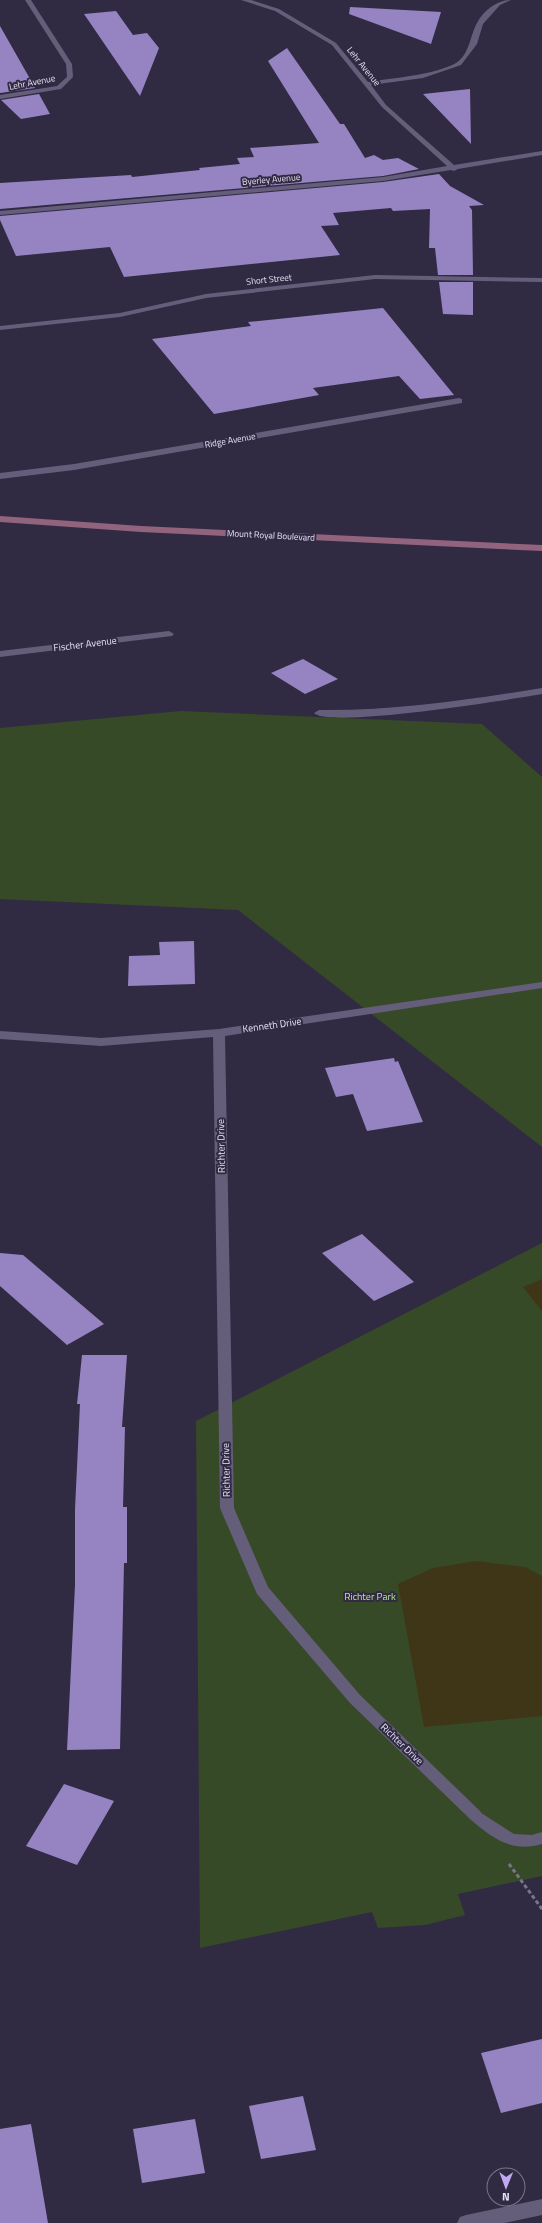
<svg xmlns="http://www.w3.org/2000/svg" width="542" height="2223" font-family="'Titillium Web',sans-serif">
	<rect width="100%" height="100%" fill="#312a43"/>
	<!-- green -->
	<path fill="#364a28" d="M181,711L482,724L542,777V1147L238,910L0,899V728Z
		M542,1243V1876L458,1894L465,1915L425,1925L378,1928L372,1912L200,1948L196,1421Z"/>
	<!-- sand -->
	<path fill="#3e3616" d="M542,1279V1311L523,1287Z
		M476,1561L525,1567L542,1576V1716L424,1727L398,1584L433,1568Z"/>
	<!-- building -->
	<path fill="#9684c2" d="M350,7L441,12L431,44L349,14Z
		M116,11L133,35L147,33L159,48L140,96L84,14Z
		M0,26L29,77L35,88L0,93Z
		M287,48L340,124H344L365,158L374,155L383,160L398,158L419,169L383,176L0,209V183L131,175L132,177L200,170L199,168L240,164L237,158L254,157L250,148L319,143L268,61Z
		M470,89L471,144L423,94Z
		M39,94L50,114L21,119L1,100Z
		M439,174L450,186L484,205L469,206L472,210L473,275H438L435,248H429L430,209L393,211L391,208L333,213L339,225L321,226L340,255L124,277L110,247L16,256L0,220V216L383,182Z
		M439,282H473V315L443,314Z
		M383,308L454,395L420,399L399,376L313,388L319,395L214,414L152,339L251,326L248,322Z
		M303,659L338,679L305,694L271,673Z
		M194,941L195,984L128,986L129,956L160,955L159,942Z
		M394,1058L395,1062L398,1061L423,1122L367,1131L353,1094L336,1097L325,1068Z
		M362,1234L414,1282L374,1301L322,1253Z
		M0,1253L23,1255L104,1324L67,1345L0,1286Z
		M82,1355H127L122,1427H125L123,1507H127V1563H124L120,1749L67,1750L75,1585V1509L80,1404H77Z
		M64,1784L114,1801L77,1865L26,1846Z
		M542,2039V2103L501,2113L481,2053Z
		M303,2096L316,2150L261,2159L249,2106Z
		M195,2119L205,2173L142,2183L133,2129Z
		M31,2124L48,2223H0V2129Z"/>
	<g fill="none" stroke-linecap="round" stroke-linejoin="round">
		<!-- path -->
		<path stroke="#7a748a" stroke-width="3" stroke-dasharray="4 2.5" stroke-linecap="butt" d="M509,1864L542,1909"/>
		<!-- service -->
		<path fill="#655e7b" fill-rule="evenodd" d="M542,688V694C513,699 328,729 314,713L319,710C394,711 468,700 542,688Z
			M475,1809L514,1834L532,1835L542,1832V1844C512,1853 492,1838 470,1819L467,1815L470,1811Z"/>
		<!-- minor -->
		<path fill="#655e7b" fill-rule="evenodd" d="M25,0H31L72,64L73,77L61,89L0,99V95L57,86L67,77L66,64Z
			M241,0H251L279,9L336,43L368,82C392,78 435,75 456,63C470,54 470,35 477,23C484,10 497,0 511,0L500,5L483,24L477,44L461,65L423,78L371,85L386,105L454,165L542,151V155L458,169L454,171L451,170L383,181L0,215V211L383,177L447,166L382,107L332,45L275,11Z
			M375,275L542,278V282L375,279L206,298L120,317L0,330V326L120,313L206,294Z
			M459,398L462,399V403L74,470L0,479V473L74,464Z
			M169,631L174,634L172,636L0,657V651Z
			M542,982V988L225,1036L234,1508L268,1587L360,1695L480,1811L483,1815L480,1819L475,1821L470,1819L350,1703L257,1594L220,1508L213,1037L101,1046L0,1039V1031L101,1038L219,1029Z
			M542,2199V2215L504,2223H457L460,2217L466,2215Z"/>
		<!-- secondary -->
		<path fill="#92637d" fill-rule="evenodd" d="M0,516L141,526L542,545V551L141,532L0,522Z"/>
	</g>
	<g text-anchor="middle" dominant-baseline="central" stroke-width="4" stroke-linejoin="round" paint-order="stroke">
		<!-- far-street labels -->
		<g font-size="9" fill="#e7e3f4" stroke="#312a43">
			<text transform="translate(364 66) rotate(51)">Lehr Avenue</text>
			<text transform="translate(32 82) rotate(-11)">Lehr Avenue</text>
			<text transform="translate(271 179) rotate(-5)">Byerley Avenue</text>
			<text transform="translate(269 279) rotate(-6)">Short Street</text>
			<text transform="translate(230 440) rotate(-10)">Ridge Avenue</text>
			<text transform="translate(271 535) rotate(3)">Mount Royal Boulevard</text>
		</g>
		<!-- street labels -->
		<g font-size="10" fill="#e7e3f4" stroke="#312a43">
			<text transform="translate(85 644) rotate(-7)">Fischer Avenue</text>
			<text transform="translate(272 1025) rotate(-8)">Kenneth Drive</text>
			<text transform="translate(221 1146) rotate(-91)">Richter Drive</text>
			<text transform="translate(226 1470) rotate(-91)">Richter Drive</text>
			<text transform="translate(402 1744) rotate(44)">Richter Drive</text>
		</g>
		<!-- park labels -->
		<g font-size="10" fill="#baeb97" stroke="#312a43">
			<text x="370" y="1596">Richter Park</text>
		</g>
	</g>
	<!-- north arrow -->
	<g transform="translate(506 2187) rotate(181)"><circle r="19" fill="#312a43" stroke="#7a748a"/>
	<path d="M0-3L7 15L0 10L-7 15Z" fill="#c2a8f2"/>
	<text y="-6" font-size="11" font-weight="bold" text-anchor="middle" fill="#e7e3f4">N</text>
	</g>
</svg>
